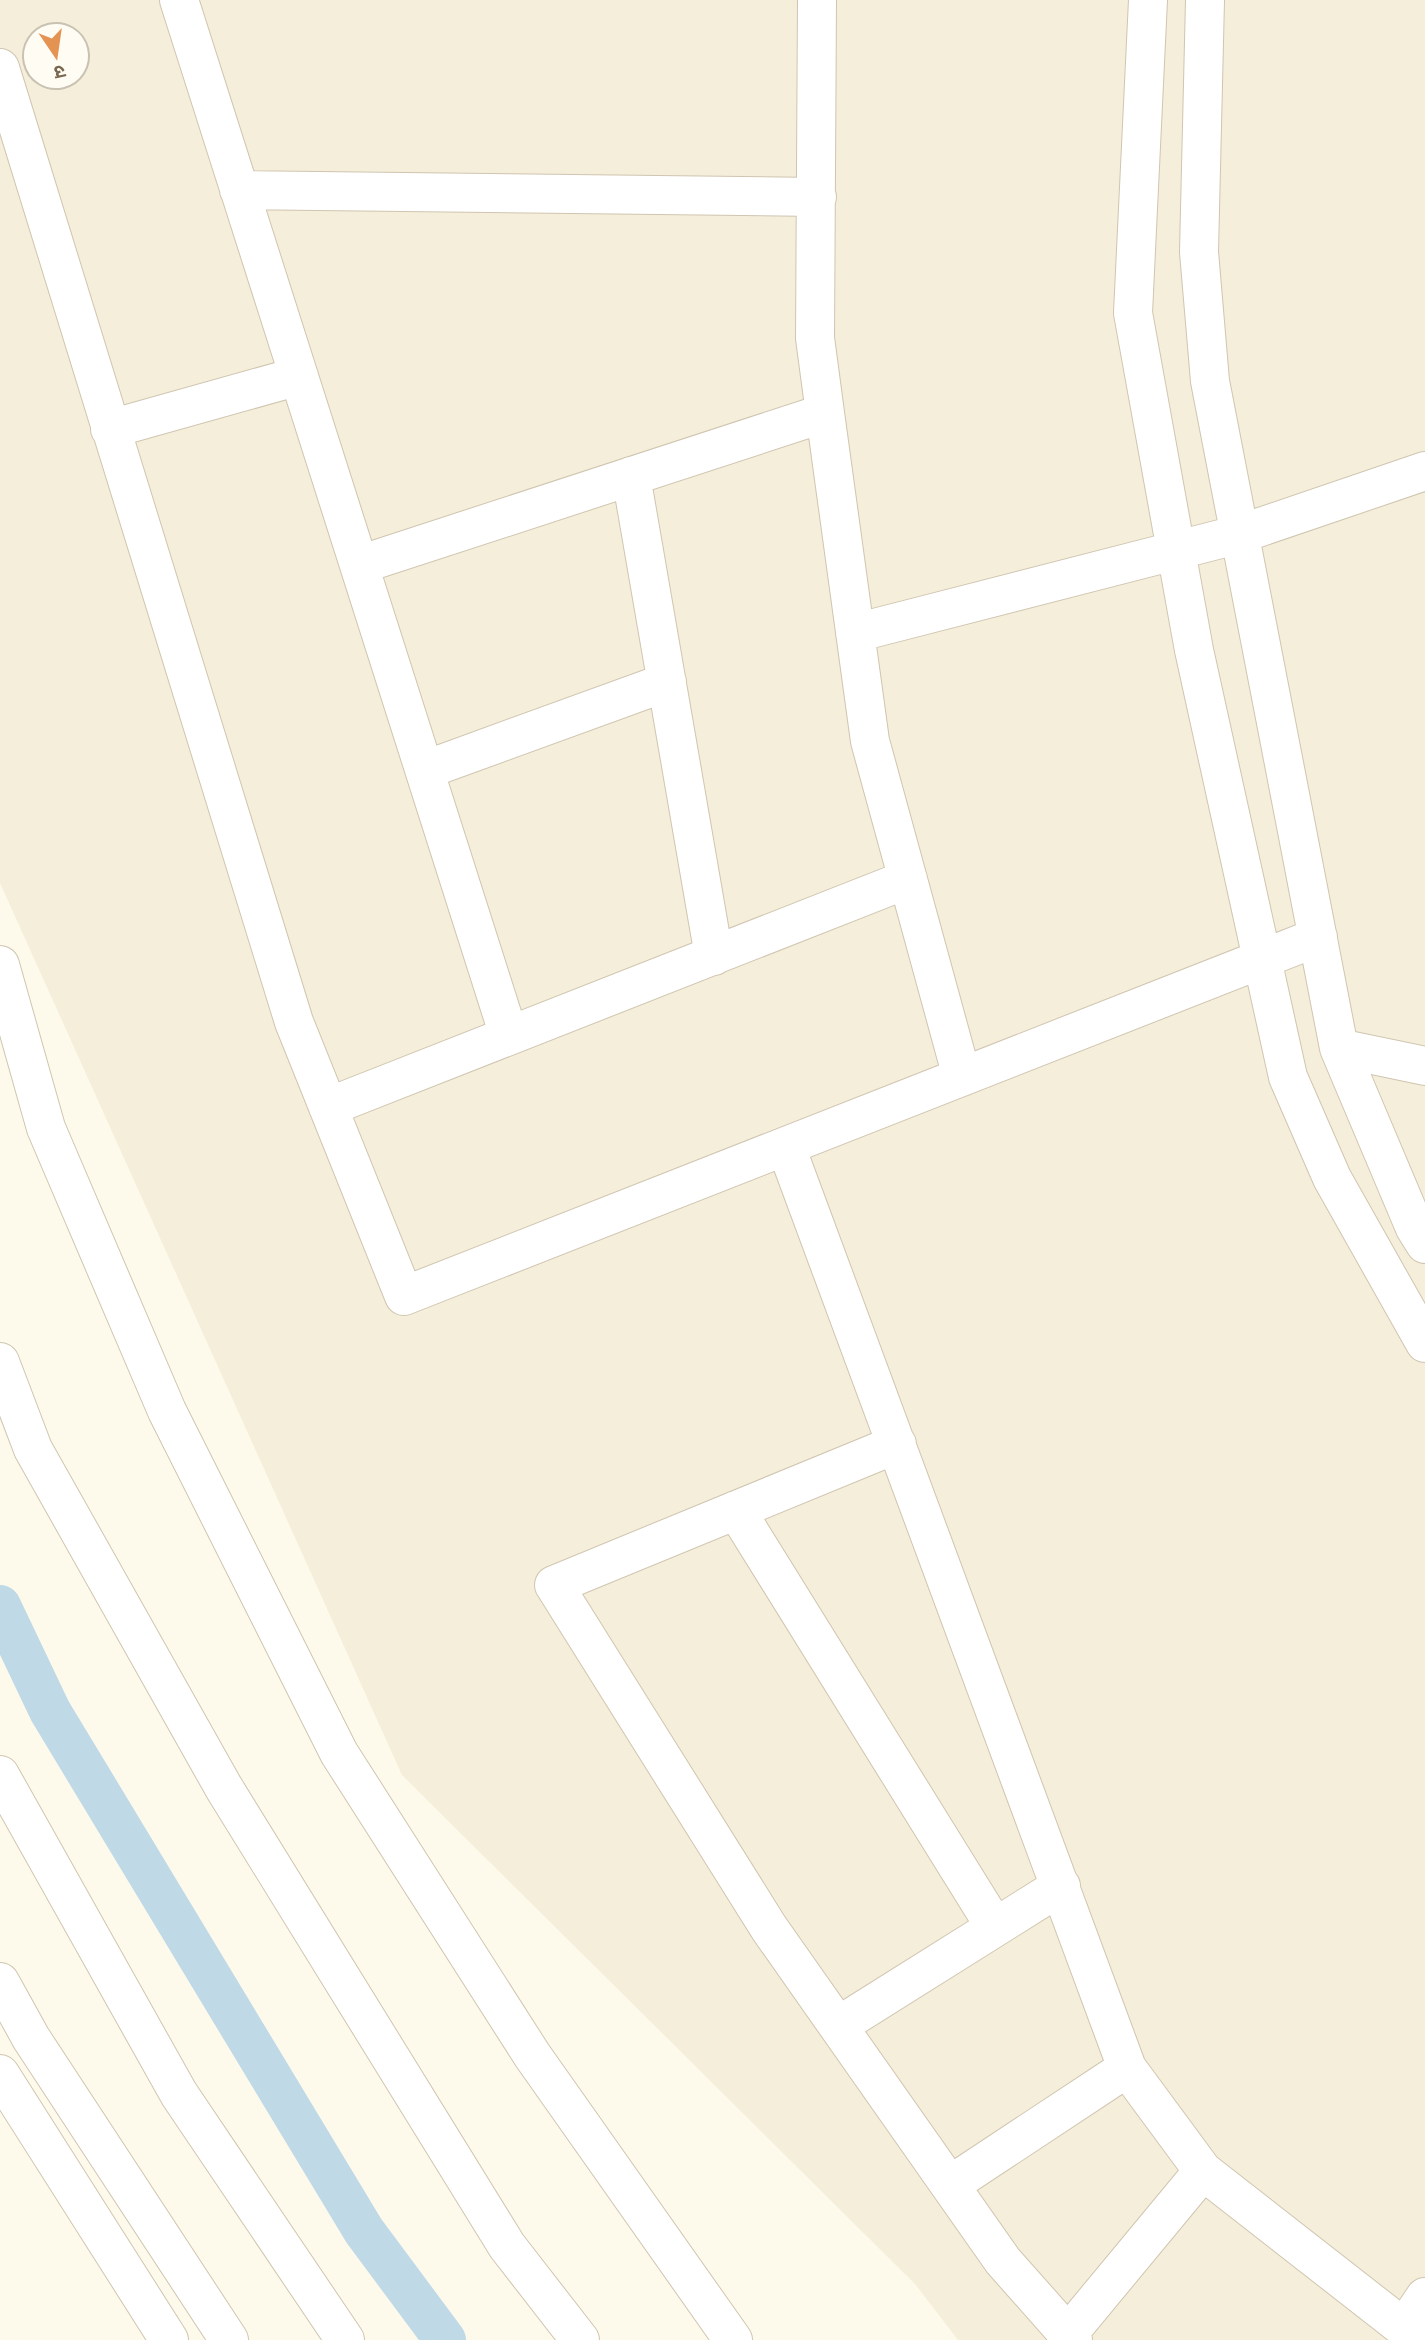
<svg xmlns="http://www.w3.org/2000/svg" width="1425" height="2340" font-family="Rubik,'Noto Sans Devanagari',sans-serif">
	<rect width="100%" height="100%" fill="#fdfaec"/>
	<!-- residential -->
	<path fill="#f4eeda" fill-rule="evenodd" d="M0,0H1425V2340H958L915,2284L402,1775L0,883ZM35,35H77V77H35Z"/>
	<g fill="none" stroke-linecap="round" stroke-linejoin="round">
		<!-- canal -->
		<path stroke="#bfd9e7" stroke-width="42" d="M0,1606L50,1711L364,2231L445,2340"/>
		<defs>
			<path id="minor" d="M179,0L509,1036
				M817,0L815,338L825,413L870,741L962,1077
				M1148,0L1133,313L1194,650L1288,1077L1332,1178L1425,1343
				M1205,0L1199,252L1210,381L1339,1048L1415,1228L1425,1244
				M0,68L294,1022L404,1296L1318,937
				M239,190L817,197
				M110,429L299,376
				M631,476L714,956
				M359,565L825,413
				M855,633L1240,534L1425,471
				M425,770L667,682
				M0,965L46,1128L167,1411L339,1753L532,2055L733,2340
				M1339,1048L1425,1066
				M328,1107L908,879
				M786,1147L1127,2068L1203,2171L1404,2328L1414,2340
				M0,1362L33,1449L224,1788L507,2246L580,2340
				M897,1444L554,1585L769,1928L1003,2261L1073,2340
				M736,1510L995,1927
				M0,1775L179,2094L345,2340
				M0,1982L31,2038L229,2340
				M838,2026L1061,1886
				M0,2074L169,2340
				M950,2185L1127,2068
				M1404,2328L1425,2297
				M1068,2334L1203,2171"/>
		</defs>
		<!-- minor casing -->
		<use href="#minor" stroke="#d0c5b0" stroke-width="40"/>
		<!-- minor -->
		<use href="#minor" stroke="#fff" stroke-width="38"/>
	</g>
	<!-- north arrow -->
	<g transform="translate(56 56) rotate(167)"><circle r="33" fill="#fffdf3" stroke="#c9c1b1" stroke-width="2"/>
	<path d="M0-5L12 26L0 18L-12 26Z" fill="#e49353"/>
	<text y="-10" font-size="19" font-weight="bold" text-anchor="middle" fill="#79664e">उ</text>
	</g>
</svg>
